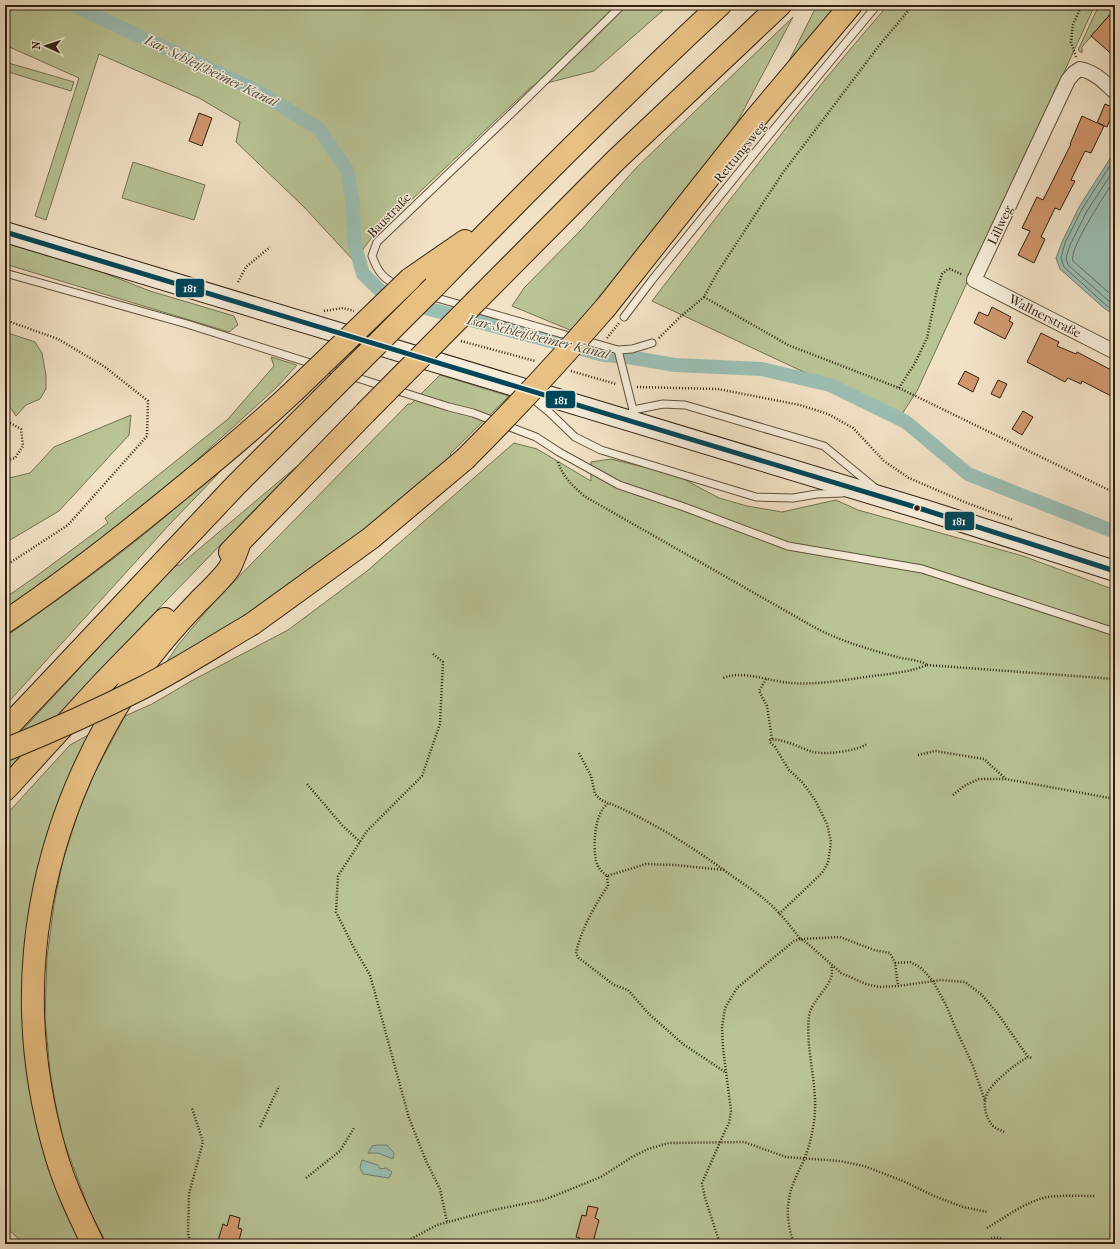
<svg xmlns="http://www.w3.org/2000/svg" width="1120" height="1249" font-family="'IM FELL French Canon',serif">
	<rect width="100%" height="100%" fill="#f1e1c5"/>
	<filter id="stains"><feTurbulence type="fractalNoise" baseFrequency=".005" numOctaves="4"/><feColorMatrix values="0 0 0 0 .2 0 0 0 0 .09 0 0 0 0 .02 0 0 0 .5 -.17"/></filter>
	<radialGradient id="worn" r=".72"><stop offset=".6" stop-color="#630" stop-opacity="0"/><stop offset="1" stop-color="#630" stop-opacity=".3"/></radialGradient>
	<!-- green -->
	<path fill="#b8c396" stroke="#747252" d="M5,5H669L594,71L531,87L373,236L354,261L303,206L236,142L240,122L199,98L99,54L46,220L35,216L79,78L5,45Z
		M817,5H841L781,77Z
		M888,5H1095L917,391L900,417L652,301C729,201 805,100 888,5Z
		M1099,5H1115V18L1110,14L1082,47V53L1078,50Z
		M793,17L724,147L600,302L570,330L512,306L524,288L581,230L636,168Z
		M5,62L74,82L71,91L5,71Z
		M133,162L205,185L194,220L122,198Z
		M5,243L94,269L150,291L234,316L238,325L229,332L5,264Z
		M5,332L35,342L42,353L46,375V389L40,399L26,405L16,416L10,407L5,406Z
		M271,357L297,365L276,388L188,468L77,558L5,609V598L35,577L108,523L105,518L228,419L274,366Z
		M440,375L509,396L450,454L454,458L418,490L248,618L165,664L178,645L214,602L408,404H411Z
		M131,415L129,435L59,511L5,543V479L30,473L54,447Z
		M514,443L537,449L591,481V462L611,459L676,475L719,498L747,506L782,512L836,500L858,510L1023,556L1115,590V1244H107L90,1212L63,1139L55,1101L50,1071L45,1018L47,958L54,904L63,860L79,810L95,772L125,716L152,704L193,680L288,630L367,571Z
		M296,467L102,667L5,773V749L174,566L180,565Z
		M215,470L218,474L168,526L5,706V637C78,585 153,534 215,470Z
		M99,729L88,747L28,1007L88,1244H25L5,1227V816L70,745Z"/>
	<!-- water -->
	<path fill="#9bbeb3" stroke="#707f71" d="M1115,151V315L1105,309L1060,269L1056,258L1062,242L1079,207Z
		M377,1145H387L394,1153L393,1159L378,1153H368L372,1146Z
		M362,1160L378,1165L380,1169L386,1168L392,1172L389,1178L363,1174L360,1168Z"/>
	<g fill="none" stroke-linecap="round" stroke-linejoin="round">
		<!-- shore -->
		<path stroke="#657061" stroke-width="1" d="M1115,158L1082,209L1065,243L1061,258L1064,267L1107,306L1115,310
			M1115,168L1087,211L1070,245L1066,258L1068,265L1110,302L1115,305
			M1115,179C1107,192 1068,249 1073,261L1115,298"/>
		<!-- canal -->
		<path stroke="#9bbeb3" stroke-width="14" d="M73,5L259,92L319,129L347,170L353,204L354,242L363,274L388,298L604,355L628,357L675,365L762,369L830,385L906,422L968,474L1115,532"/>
	</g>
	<!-- building -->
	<path fill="#d1986f" stroke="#2f210f" d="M1115,9V57L1091,36Z
		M1105,104L1115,108L1107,127L1098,123L1104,126L1091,153L1085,151L1071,180L1075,181L1060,210L1055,208L1041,237L1045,239L1034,263L1018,255L1030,231L1022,228L1037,197L1043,200L1071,144H1070L1082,116L1097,123Z
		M199,113L212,118L202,146L189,141Z
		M992,307L1011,317L1009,321L1013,323L1005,339L974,323L979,312L988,316Z
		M1041,333L1059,342L1057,346L1076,354L1077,352L1115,372V398L1082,381L1081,384L1068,378L1065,382L1027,362Z
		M965,371L979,378L973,392L958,384Z
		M998,380L1007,384L1000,398L991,394Z
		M1023,411L1033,417L1022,435L1012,429Z
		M588,1206L598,1208L595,1218L599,1220L593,1242L589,1241L588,1244H578L580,1238L576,1237L582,1215L586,1216Z
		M230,1215L240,1218L238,1228L242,1229L238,1244H217L223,1224L227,1226Z"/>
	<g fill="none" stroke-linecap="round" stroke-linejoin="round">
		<defs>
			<path id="lane" d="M5,273L187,324L449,407L473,413L536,437L559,452L619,485L684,507L788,546L922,569L1115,632
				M399,286C383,279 378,272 372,256L377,242L518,107L622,5
				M430,296L618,350L633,410
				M624,317L652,280L770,134L877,5
				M618,350L632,349L652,343
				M533,399L549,412L575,437L601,450L756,497L793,498L817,494L843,493
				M631,413L633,410L663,404L685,405L824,446L875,488"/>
			<path id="street" d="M1115,92C1104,82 1095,72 1080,69L1074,73L1068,80L974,280L1115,352"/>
			<path id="secondary" d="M5,232L925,510L1115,571"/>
			<path id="highway" d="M410,279L465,241
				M434,287C527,191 622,96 720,5
				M477,300L616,160L780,5
				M606,307L755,119L851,5
				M230,552L365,413
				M5,622C67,580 126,534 184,486C221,456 259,424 294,391
				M252,624L371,538L465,459
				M5,730L235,486L321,400
				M5,790L100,686L165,619
				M93,1244C79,1215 65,1186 56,1155C6,986 39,820 137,675C155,649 177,624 199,601C207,593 225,576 230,567C234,559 237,550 240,542"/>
		</defs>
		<!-- lane casing -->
		<use href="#lane" stroke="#60513c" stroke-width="9"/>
		<!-- street casing -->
		<use href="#street" stroke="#60513c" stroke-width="16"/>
		<!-- secondary casing -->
		<use href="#secondary" stroke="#2f210f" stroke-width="22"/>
		<!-- highway casing -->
		<use href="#highway" stroke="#2f210f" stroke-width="24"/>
		<!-- path -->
		<path stroke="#2f210f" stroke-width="2.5" stroke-dasharray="1 2" stroke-linecap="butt" d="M1076,57L1071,42L1073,24L1082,5
			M238,282L246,267L270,247
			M704,297L788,345L899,388L1115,493
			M324,311L343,308L354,311
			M5,320L58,339L105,367L148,401L147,436L68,525L5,566
			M607,338L619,323
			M659,338L679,318L704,297L717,273L782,174L878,47L913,5
			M461,341L535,361
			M571,371L616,384
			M637,387L718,389L800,405L828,414L853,428L884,461L909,478L967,503L1013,520
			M899,388L915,363L927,338L937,290L942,274L947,270L950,269L963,275
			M5,420L21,429L23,446L15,458L5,461
			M558,462C563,477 572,485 584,496L814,627C840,641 868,649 897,657C907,660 918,659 927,665C910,672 890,674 872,676C845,680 817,685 790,683C770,681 741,670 723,678
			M433,654L443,662L440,724L422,776L367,831L338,876L336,912L354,948L370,975L409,1118L426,1161L440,1189L447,1222
			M927,665L1115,679
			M766,679L759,691L767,706L772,739
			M579,753L591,776L595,794L601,800L608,803
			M918,755L935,751L984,759L1006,779
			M307,784L342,825L360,842
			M953,795L964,786L979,779H1006L1115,799
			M724,870L675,865L646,864L607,876C602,872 598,868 596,861C593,847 594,811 609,803C651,821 691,846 728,873C739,881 752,889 763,898C776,908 790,925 800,939L840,937L874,950L890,953L895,963L898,986
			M607,876L608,886C596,902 579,934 576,954L579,958L614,985L628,990L649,1014L683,1044L725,1072
			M779,914L822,873L828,863L831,842L827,824L815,800L803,783L789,770L775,747L770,742V740C781,737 802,749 813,752C826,755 857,751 867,744
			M895,963L910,962L920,967L933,981L947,1007L955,1027L973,1066L985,1101
			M260,1127L279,1086
			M1004,1132C1001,1130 996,1129 993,1126C986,1119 982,1104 987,1094C992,1082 1017,1063 1028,1057L1033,1058
			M306,1178L340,1151L354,1128
			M987,1228C1006,1217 1026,1201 1048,1197C1063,1195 1080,1196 1095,1196
			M411,1239L437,1225L489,1211L543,1200L554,1196L601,1177L632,1157L648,1149L669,1143L744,1142L786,1157L840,1161L864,1166L903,1181L934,1196L963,1207L987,1212
			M190,1244L188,1232L189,1194L203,1142L192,1108
			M720,1244L705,1198L702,1183L724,1133L729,1123L731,1111L723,1048L722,1027L725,1008L737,988L794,941L800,939L806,942L841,973L866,984L879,987L898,986L941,980L965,982L982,995L998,1014L1028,1057
			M794,1244C789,1230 786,1214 789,1199C791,1185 798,1173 804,1160C809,1148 812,1135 814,1122C819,1086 805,1051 809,1016C812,997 837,985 831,965
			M984,1244C991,1236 1001,1235 1007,1244
			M1108,1244L1115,1234"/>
		<!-- lane -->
		<use href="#lane" stroke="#f6ecd9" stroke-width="7"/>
		<!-- street -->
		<use href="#street" stroke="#f6ecd9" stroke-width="14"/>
		<!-- secondary -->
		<use href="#secondary" stroke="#f6ecd9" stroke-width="20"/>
		<!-- highway -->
		<use href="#highway" stroke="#e8c082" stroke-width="22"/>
		<defs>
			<path id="highway-bridge" d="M294,391L410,279
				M321,400L434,287
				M365,413L477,300
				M465,459C514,410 561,359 606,307
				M5,750C52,731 99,710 144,687C181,668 216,645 252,624"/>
		</defs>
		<!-- highway-bridge casing -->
		<use href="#highway-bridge" stroke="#2f210f" stroke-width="24" stroke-linecap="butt"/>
		<!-- highway-bridge -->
		<use href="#highway-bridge" stroke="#e8c082" stroke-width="22"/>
		<defs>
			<path id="bus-1" d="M5,232L925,510L1115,571"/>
		</defs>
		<!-- bus-1 casing -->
		<use href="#bus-1" stroke="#f6ecd9" stroke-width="8"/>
		<!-- bus-1 -->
		<use href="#bus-1" stroke="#00465a" stroke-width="5"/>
	</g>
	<!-- markers -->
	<circle fill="#2f210f" stroke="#f6ecd9" stroke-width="1.5" cx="917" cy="508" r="3.5"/>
	<g text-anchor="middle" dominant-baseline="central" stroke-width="3" stroke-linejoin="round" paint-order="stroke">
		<!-- street labels -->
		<g font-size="13" fill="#2f210f" stroke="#f6ecd9">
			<text transform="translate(740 152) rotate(-51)">Rettungsweg</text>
			<text transform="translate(389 215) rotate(-46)">Baustraße</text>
			<text transform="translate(1000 225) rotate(-65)">Lillweg</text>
			<text transform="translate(1045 316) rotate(27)">Wallnerstraße</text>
		</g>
		<!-- water labels -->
		<g font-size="14" font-style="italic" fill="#4f5040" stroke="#f6ecd9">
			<text transform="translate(211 71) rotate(26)">Isar-Schleißheimer Kanal</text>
			<text transform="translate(538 337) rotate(14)">Isar-Schleißheimer Kanal</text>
		</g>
	</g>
	<g stroke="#f6ecd9" stroke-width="1.5">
		<rect x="175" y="278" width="30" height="20" rx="4" fill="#00465a"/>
		<rect x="545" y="390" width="31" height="19" rx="4" fill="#00465a"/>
		<rect x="944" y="511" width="31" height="20" rx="4" fill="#00465a"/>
	</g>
	<g font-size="11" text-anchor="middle" font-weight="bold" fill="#fff">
		<text x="190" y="292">181</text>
		<text x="561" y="404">181</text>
		<text x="959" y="525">181</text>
	</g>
	<!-- margin -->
	<rect width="1120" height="1249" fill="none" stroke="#f1e1c5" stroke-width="20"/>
	<rect x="6" y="6" width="1108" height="1237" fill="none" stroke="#2f210f" stroke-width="2"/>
	<rect x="10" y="10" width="1100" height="1229" fill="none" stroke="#2f210f"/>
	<!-- north arrow -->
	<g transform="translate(46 46) rotate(273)" stroke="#f6ecd9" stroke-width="3" paint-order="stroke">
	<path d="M0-3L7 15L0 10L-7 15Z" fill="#2f210f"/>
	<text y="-6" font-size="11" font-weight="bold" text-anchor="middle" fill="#2f210f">N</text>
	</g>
	<rect width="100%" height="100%" filter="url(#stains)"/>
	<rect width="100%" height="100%" fill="url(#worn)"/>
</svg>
